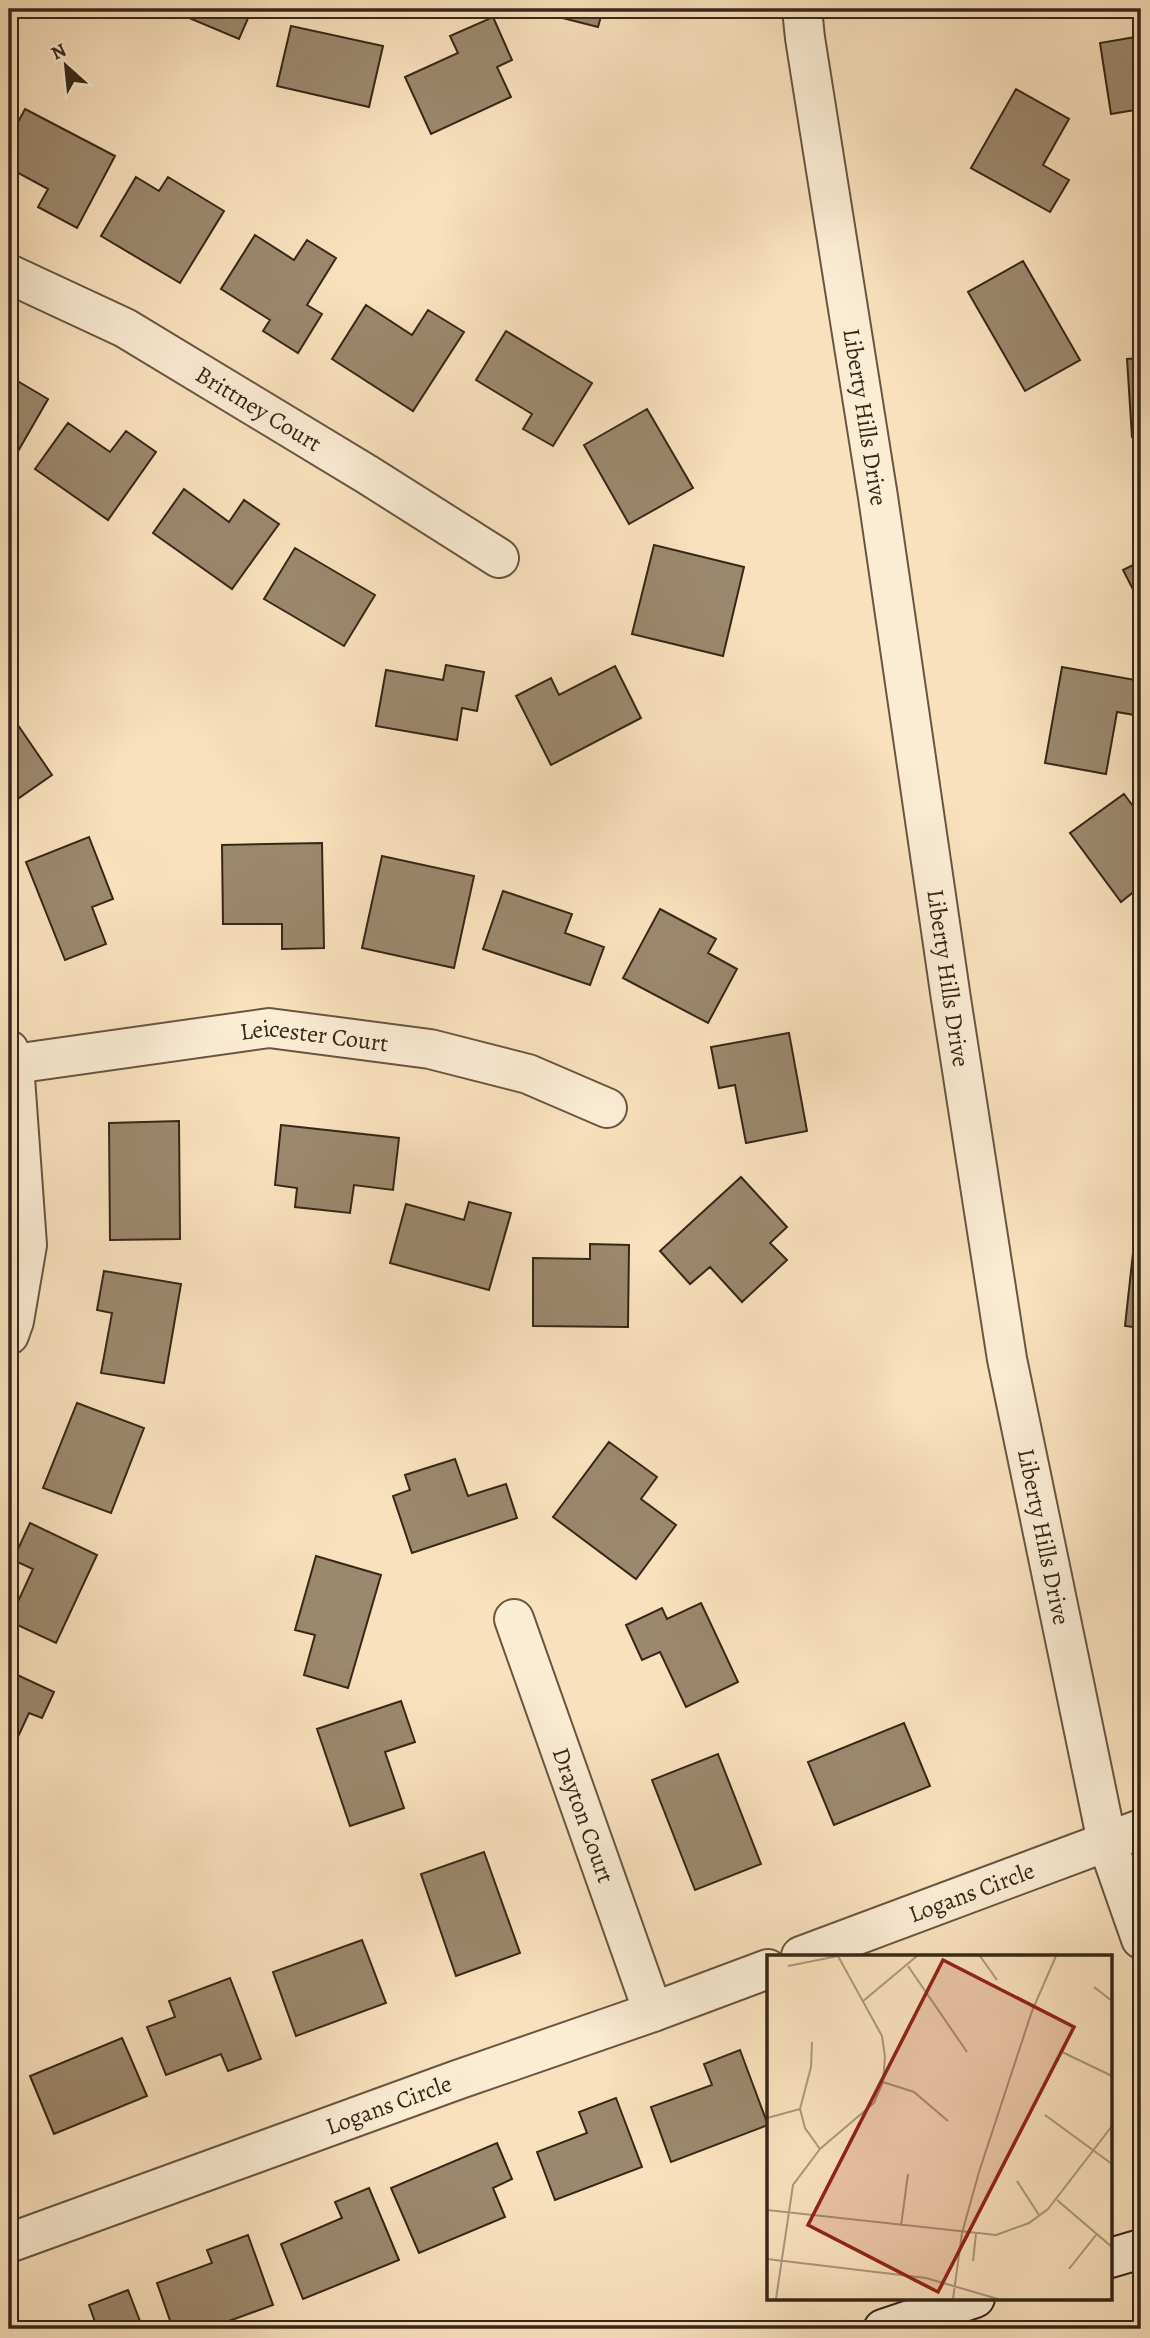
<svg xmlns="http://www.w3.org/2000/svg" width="1150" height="2338" font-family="Alegreya,serif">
	<rect width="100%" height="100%" fill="#f9e1bd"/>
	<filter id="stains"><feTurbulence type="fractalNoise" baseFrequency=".00286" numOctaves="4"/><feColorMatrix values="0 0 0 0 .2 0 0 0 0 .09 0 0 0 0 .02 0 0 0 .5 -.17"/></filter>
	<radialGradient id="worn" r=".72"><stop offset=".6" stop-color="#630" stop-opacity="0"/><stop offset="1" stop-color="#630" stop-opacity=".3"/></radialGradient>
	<!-- building -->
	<path fill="#9c886e" stroke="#372718" stroke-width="2" d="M168,9H252L239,39Z
		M540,9H603L598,27L539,12Z
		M493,17L512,60L497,67L511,97L431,134L405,77L458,53L450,36Z
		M291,26L383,46L369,107L277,86Z
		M1141,36V109L1111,114L1100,43Z
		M1016,89L1069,119L1043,165L1069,180L1050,212L971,168Z
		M25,109L115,156L77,228L38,207L48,189L9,168V139Z
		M136,177L159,191L168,177L224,211L180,283L101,236Z
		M255,235L294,260L307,240L336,258L307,305L322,314L298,353L263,331L270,320L221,289Z
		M1023,261L1080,360L1025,391L968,292Z
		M366,305L412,335L428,310L464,332L413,411L332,359Z
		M506,331L592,383L553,446L523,429L532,414L476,380Z
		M1141,358V436L1132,437L1127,359Z
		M9,376L48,399L9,467Z
		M647,409L693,488L629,524L584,445Z
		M68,423L110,452L126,431L156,452L108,520L35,469Z
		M184,489L229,522L244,500L279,524L232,589L153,533Z
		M654,545L744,567L723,656L632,634Z
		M295,548L375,595L344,646L264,599Z
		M1141,561V605L1123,570Z
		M446,665L484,672L477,711L462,708L457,740L376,726L386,670L443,680Z
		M615,666L641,718L551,765L516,696L551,678L559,695Z
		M1062,667L1141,681L1140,716L1117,712L1106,774L1045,763Z
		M9,712L52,775L9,805Z
		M1124,794L1141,817V896L1136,890L1121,902L1070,833Z
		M89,837L113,899L92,907L106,944L65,960L26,862Z
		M322,843L324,948L282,949V924H223L222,845Z
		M382,856L474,876L454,968L362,948Z
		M503,891L572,914L565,933L604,947L590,985L483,949Z
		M660,909L716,939L708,953L737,969L708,1023L623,978Z
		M789,1033L807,1131L746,1143L735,1085L719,1088L711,1047Z
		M179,1121L180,1239L110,1240L109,1123Z
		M281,1125L399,1138L393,1190L354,1185L350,1213L295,1207L297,1188L275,1185Z
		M741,1177L787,1227L770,1243L787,1260L742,1302L710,1267L690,1284L660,1251Z
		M469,1202L511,1213L489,1290L390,1263L406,1204L464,1220Z
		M1135,1235H1141V1328L1125,1326Z
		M590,1244L629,1245L628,1327L533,1326V1258L590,1259Z
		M104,1271L181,1284L164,1383L101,1373L112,1313L97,1310Z
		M77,1403L144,1428L111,1513L43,1488Z
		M609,1442L657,1477L641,1499L676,1525L636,1579L553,1517Z
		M455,1459L468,1496L506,1484L517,1518L412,1553L393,1496L410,1490L405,1475Z
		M30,1523L97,1555L56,1643L9,1621L33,1569L13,1560Z
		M316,1556L381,1575L348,1688L304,1675L315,1635L295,1630Z
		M701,1603L738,1682L686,1707L660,1652L642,1660L626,1625L662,1608L667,1619Z
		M9,1661L17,1665L13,1673L54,1692L42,1718L29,1713L9,1756Z
		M401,1701L415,1742L385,1752L404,1808L350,1826L317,1729Z
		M904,1723L930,1786L834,1825L808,1762Z
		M718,1754L761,1864L695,1890L652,1780Z
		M484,1852L520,1953L456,1976L421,1874Z
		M362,1940L386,2003L296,2036L273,1972Z
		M230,1978L261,2059L228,2071L221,2054L166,2075L147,2027L175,2017L169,2001Z
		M122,2038L147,2096L54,2134L30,2076Z
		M740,2050L768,2125L671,2162L651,2107L712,2085L704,2064Z
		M616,2098L642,2167L555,2200L537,2152L587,2133L579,2112Z
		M497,2143L512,2179L493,2188L505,2217L419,2253L391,2188Z
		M369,2188L399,2260L303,2299L281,2244L342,2218L335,2202Z
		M248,2235L273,2305L207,2329H173L157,2283L212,2263L207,2250Z
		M128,2290L143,2329H77L95,2322L89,2305Z"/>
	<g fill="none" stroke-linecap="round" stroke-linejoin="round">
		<defs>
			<g id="street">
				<path id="s1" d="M802,9L805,38L878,497L951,999L1007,1359L1107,1842L1141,1939"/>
				<path id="s2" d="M9,274L125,328L368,475L499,558"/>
				<path d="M9,1050L14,1064L27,1245L14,1321L9,1335"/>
				<path id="s3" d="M14,1064L269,1028L430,1049L528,1074L607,1108"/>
				<path id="s4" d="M514,1619L653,2012"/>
				<path id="s5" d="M801,1956L1141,1829"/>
				<path id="s6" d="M9,2243L457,2080L653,2012L768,1969"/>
			</g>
			<path id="secondary" d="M1110,2258L1141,2249
				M883,2329L975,2298"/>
		</defs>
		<!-- street casing -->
		<use href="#street" stroke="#685641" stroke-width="42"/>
		<!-- secondary casing -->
		<use href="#secondary" stroke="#372718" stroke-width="42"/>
		<!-- street -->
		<use href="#street" stroke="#fbecd4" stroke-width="38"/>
		<!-- secondary -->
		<use href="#secondary" stroke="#fbecd4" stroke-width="38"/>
	</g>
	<g text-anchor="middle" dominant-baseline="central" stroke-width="5" stroke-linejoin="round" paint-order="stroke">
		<!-- street labels -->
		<g font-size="24" fill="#372718" stroke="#fbecd4">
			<text stroke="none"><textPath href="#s2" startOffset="284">Brittney Court</textPath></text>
			<text stroke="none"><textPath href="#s1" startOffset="413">Liberty Hills Drive</textPath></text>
			<text stroke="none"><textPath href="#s1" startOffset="980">Liberty Hills Drive</textPath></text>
			<text stroke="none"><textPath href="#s3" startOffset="303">Leicester Court</textPath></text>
			<text stroke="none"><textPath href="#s1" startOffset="1547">Liberty Hills Drive</textPath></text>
			<text stroke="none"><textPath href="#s4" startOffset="208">Drayton Court</textPath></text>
			<text stroke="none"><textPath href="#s5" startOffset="182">Logans Circle</textPath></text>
			<text stroke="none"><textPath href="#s6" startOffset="404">Logans Circle</textPath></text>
		</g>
	</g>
	<!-- overview -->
	<g transform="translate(767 1955)">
		<rect width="345" height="345" fill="#f9e1bd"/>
		<path fill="none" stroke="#ab977b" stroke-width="2" d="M213,1L230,25M141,11L200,97M327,32L345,46M95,47L150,1M45,87L44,112L33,154L38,173L53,194M293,96L345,121M116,127L147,137L181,166M278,160L345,209M0,163L33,154M250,226L272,260M290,245L345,292M0,255L229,280L262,268L281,254L345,171M134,271L141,219M0,304L159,323L231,344M206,306L209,279M302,314L329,280M9,344L26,230L53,194L107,148L116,127L118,102L115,81L71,1L21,11M186,344L195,278L212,217L265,56L289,1"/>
		<path fill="#8f2418" fill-opacity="0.15" stroke="#8f2418" stroke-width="3.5" d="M176,5L307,72L171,337L41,270Z"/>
		<rect width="345" height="345" fill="none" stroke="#372718" stroke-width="3.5"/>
	</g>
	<!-- margin -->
	<rect width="1150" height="2338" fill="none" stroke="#f9e1bd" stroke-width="35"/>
	<rect x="10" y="10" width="1129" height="2317" fill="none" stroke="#372718" stroke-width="3.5"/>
	<rect x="18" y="18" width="1115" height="2303" fill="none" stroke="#372718" stroke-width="2"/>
	<!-- north arrow -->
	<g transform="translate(66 66) rotate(333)" stroke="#fbecd4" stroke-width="5" paint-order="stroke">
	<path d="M0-5L12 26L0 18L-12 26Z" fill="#372718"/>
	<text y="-10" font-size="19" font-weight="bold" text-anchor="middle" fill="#372718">N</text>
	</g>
	<rect width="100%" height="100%" filter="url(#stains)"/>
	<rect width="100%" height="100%" fill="url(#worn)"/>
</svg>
